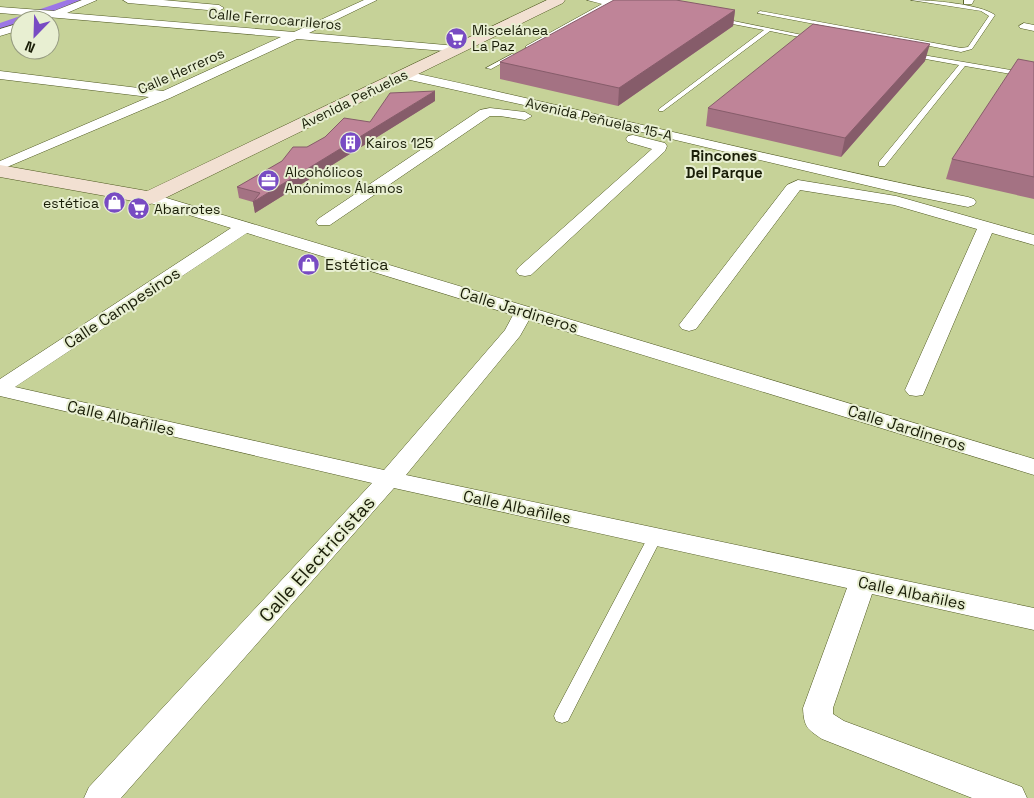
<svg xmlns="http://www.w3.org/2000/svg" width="1034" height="798" font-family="'Space Grotesk',sans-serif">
	<rect width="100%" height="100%" fill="#c6d298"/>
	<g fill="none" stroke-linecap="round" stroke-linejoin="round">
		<!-- canal -->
		<path fill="#9c76e6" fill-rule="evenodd" d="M67,0H87L85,3L36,20H20V26L0,32V23Z"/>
		<defs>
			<path id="lane" d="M587,0H616L630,3L627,5L612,3L530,48H526V46L602,4Z
				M911,0C931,0 980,4 995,15L972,49L961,52L757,13L760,11L961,48L968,47L989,16L981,11Z
				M719,18L817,38L814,40L770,31L663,111H659V109L764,30L717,21Z
				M911,53L1034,74V78L965,66L885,166H879V162L959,65L909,56V54Z
				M512,54L517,55L491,69L486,68Z
				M655,532L660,534L662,537L568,721L562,723L556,721L554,716L556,711L648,537L650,534Z"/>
			<path id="street" d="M82,0H97L67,13L294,32L364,0H377L309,33L457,46L463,49L457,52L297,39L170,98L0,170V161L149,97L0,79V71L163,91L281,37L0,13V7L54,11Z
				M123,0H163L219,5L224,8L219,11L128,3Z
				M964,0H974L972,4H964Z
				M20,23V30L0,36V29Z
				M1024,23L1034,25V31L1020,28L1019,26Z
				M405,71C593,112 780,159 968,197L974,199L976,202L974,205L968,207L899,193L583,118L401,78L399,75L401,72Z
				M490,108L525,112L532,116L525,120L500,116H490L330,225H318L316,222L318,219L480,110Z
				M633,135L665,143L667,146L665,151L531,275L525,276L519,275L516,271L519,267L652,149L628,142L626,139L628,136Z
				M798,180L896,196L1034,235V245L992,233L923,395L916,396L909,395L905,390L977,229L894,205L800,190L696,329L689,331L682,329L679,325L787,185Z
				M150,193L1034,459V475L529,320L520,336L406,475L1034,608V630L872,594L833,708V714L844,721L1022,787L1027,798H972L822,739C807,729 804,727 803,708L847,588L394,488L121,798H84L89,787L372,483L0,396V379L231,228L144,201L142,198L144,195ZM247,233L513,315L505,330L384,470L15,387Z"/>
			<path id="secondary" d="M547,0H565L563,3L157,202L150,204L0,177V165L147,191Z"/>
		</defs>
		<!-- lane casing -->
		<use href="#lane" stroke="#4f5821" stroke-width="1"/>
		<!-- street casing -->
		<use href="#street" stroke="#4f5821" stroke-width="1"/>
		<!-- secondary casing -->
		<use href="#secondary" stroke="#4f5821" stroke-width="1"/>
		<!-- lane -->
		<use href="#lane" fill="#fff" fill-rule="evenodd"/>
		<!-- street -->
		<use href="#street" fill="#fff" fill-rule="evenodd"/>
		<!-- secondary -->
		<use href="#secondary" fill="#f2e0d2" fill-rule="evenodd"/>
	</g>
	<!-- wall -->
	<path fill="#a47283" d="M735,10L733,26L618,106L500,79V62Z
		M925,61L841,157L706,126L708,108Z
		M1034,62V199L946,179L952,159Z
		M435,101L255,213L253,202L239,198L237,187L307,147L370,122Z"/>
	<!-- shaded-wall -->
	<path fill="#865c6a" d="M735,10L733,26L618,106L619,88Z
		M930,44L925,61L841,157L845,138Z
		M435,91V101L255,213L253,202Z"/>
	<!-- building -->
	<path fill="#bf8498" stroke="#865c6a" d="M614,0H676L735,10L619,88L500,62Z
		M813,24L930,44L845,138L708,108Z
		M1018,59L1034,62V177L952,159Z
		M435,91L253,202L260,193L237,187L282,161L293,147H307L325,137L344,118L370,122L390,93Z"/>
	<!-- icons -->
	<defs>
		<symbol id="supermarket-disc" viewBox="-11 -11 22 22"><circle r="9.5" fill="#784bc3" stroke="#e8efd2"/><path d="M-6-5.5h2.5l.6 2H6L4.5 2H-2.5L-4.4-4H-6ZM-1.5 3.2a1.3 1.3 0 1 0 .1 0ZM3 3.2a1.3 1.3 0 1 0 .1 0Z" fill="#fff"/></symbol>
		<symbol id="building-disc" viewBox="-11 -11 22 22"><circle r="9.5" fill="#784bc3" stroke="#e8efd2"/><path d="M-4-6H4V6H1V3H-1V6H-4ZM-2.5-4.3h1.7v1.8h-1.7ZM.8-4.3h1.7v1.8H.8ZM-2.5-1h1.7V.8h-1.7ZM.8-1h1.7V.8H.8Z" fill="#fff"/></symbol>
		<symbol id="office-disc" viewBox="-11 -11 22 22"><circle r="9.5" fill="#784bc3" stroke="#e8efd2"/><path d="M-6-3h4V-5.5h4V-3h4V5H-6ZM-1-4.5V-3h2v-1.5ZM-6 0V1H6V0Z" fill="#fff"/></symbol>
		<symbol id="shop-disc" viewBox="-11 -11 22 22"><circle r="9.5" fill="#784bc3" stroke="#e8efd2"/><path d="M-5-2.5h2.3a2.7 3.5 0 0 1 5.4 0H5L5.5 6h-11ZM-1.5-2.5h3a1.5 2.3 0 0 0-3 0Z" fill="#fff"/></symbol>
	</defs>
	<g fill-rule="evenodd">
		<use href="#supermarket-disc" x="444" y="26" width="25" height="25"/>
		<use href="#building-disc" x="338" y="130" width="25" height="25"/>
		<use href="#office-disc" x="256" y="168" width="25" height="25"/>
		<use href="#shop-disc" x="102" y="190" width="25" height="25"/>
		<use href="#supermarket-disc" x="126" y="196" width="25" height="25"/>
		<use href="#shop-disc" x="296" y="252" width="25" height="25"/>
	</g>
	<g text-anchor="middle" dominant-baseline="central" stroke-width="4" stroke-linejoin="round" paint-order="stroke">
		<!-- far-street labels -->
		<g font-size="14" fill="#1a1e08" stroke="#e8efd2">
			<text transform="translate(275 19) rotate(5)">Calle Ferrocarrileros</text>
			<text transform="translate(181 71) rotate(-24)">Calle Herreros</text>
			<text transform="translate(354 99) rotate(-26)">Avenida Peñuelas</text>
			<text transform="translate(599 119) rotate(13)">Avenida Peñuelas 15-A</text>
		</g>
		<!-- far-poi labels -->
		<g font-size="14" fill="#1a1e08" stroke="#e8efd2" text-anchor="start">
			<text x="472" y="30">Miscelánea<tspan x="472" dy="16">La Paz</tspan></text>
			<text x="366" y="143">Kairos 125</text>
			<text x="285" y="172">Alcohólicos<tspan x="285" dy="16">Anónimos Álamos</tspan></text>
			<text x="99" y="203" text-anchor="end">estética</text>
			<text x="154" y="209">Abarrotes</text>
		</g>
		<!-- far-neighbourhood labels -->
		<g font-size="15" font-weight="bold" fill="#1a1e08" stroke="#e8efd2">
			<text x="724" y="155">Rincones<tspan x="724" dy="17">Del Parque</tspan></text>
		</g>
		<!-- poi labels -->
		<g font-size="16" fill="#1a1e08" stroke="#e8efd2" text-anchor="start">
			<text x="325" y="264">Estética</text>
		</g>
		<!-- street labels -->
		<g font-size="16" fill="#1a1e08" stroke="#e8efd2">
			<text transform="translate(122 308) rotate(-33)">Calle Campesinos</text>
			<text transform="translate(519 310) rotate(17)">Calle Jardineros</text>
			<text transform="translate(121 418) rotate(13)">Calle Albañiles</text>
			<text transform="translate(907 428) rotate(17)">Calle Jardineros</text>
			<text transform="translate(517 507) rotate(12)">Calle Albañiles</text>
			<text transform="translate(912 593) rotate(12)">Calle Albañiles</text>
		</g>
		<!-- near-street labels -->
		<g font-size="19" fill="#1a1e08" stroke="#e8efd2">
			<text transform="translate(317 559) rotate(-48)">Calle Electricistas</text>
		</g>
	</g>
	<!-- north arrow -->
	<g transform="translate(35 35) rotate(203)"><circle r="24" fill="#e8efd2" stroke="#969b81"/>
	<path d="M0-4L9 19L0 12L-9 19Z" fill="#784bc3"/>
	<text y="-8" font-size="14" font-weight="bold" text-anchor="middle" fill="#1a1e08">N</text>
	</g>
</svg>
